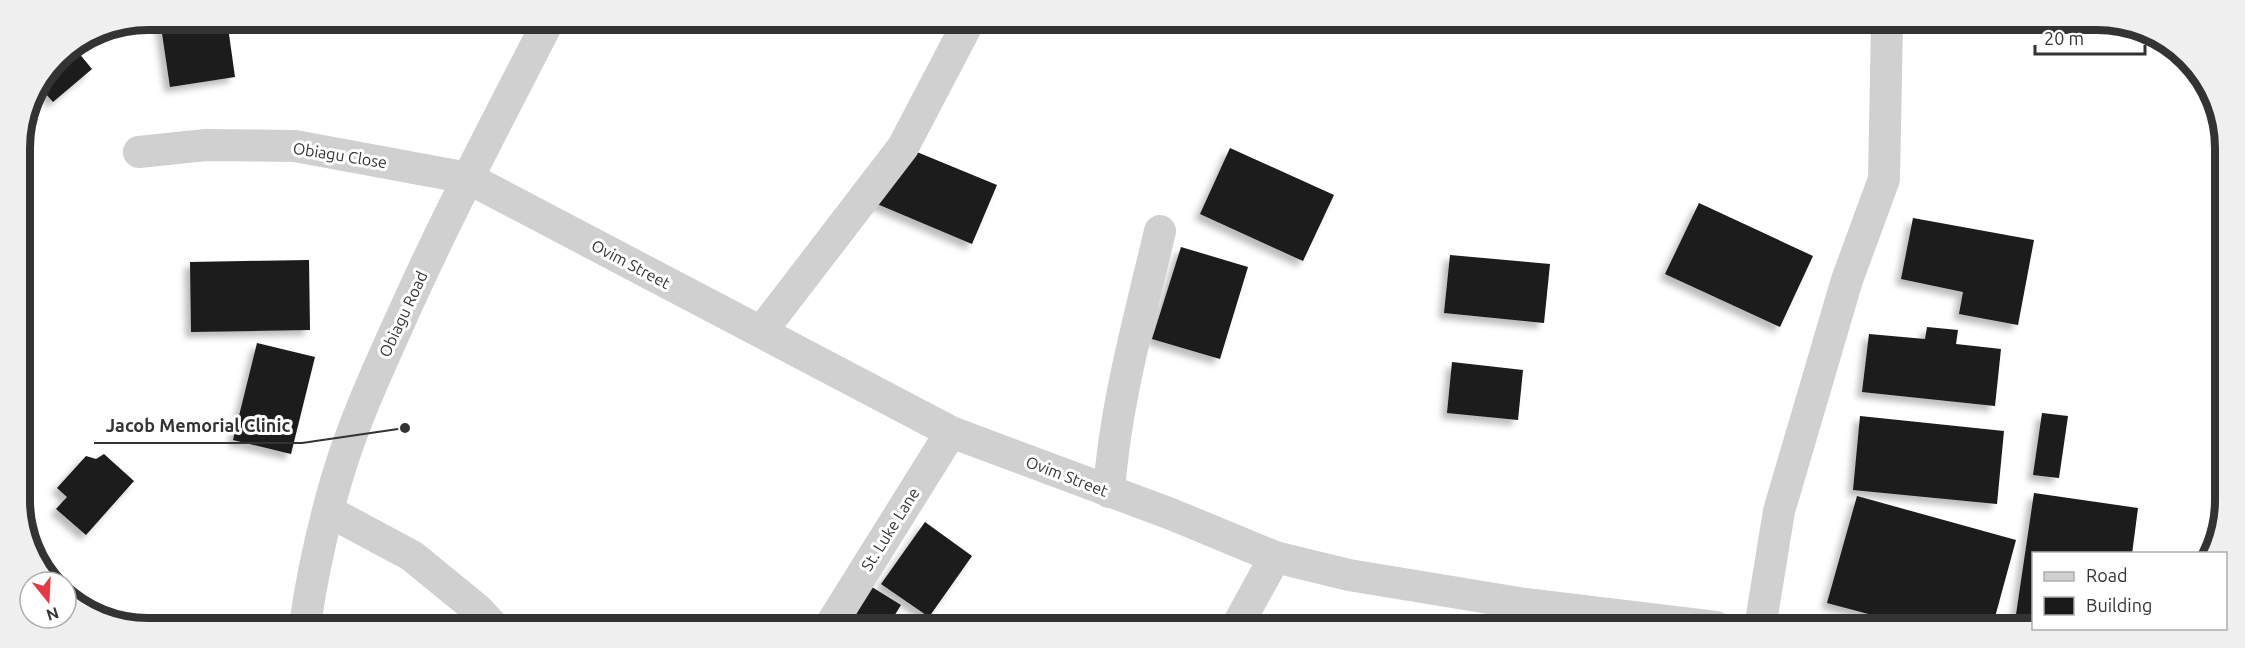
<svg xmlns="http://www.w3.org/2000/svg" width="2245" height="648" font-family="Ubuntu,sans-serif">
	<defs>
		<filter id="shadow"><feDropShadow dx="-5.5" dy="5.5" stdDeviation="3" flood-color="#0004"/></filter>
	</defs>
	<rect width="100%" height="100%" fill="#fff"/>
	<!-- building -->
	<path fill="#1a1a1a" filter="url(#shadow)" d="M160,20H227L235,77L170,87Z
		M73,46L92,69L53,102L38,85L57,57Z
		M895,143L997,185L972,244L870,201Z
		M1230,148L1334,195L1303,261L1200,214Z
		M1699,203L1813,256L1780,327L1665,274Z
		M1913,218L2034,240L2018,325L1959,314L1963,292L1901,279Z
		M1181,247L1248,267L1220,359L1152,339Z
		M1450,255L1550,264L1544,323L1444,313Z
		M309,260L310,330L191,332L190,262Z
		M1927,327L1958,330L1956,344L2001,349L1995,406L1862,392L1869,334L1925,339Z
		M257,343L315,357L291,454L233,440Z
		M1452,362L1523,370L1518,420L1447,413Z
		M2042,413L2068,416L2059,478L2033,475Z
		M1860,416L2004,431L1997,504L1853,490Z
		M104,454L134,481L86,535L56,509L67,497L57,488L86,456L96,459Z
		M2034,493L2138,508L2132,554H2034V628H2014Z
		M1857,496L2016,540L1992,628H1921L1827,603Z
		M925,522L972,556L929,617L881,584Z
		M867,584L901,605L888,626H841Z"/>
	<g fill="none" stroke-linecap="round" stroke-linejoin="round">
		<!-- minor -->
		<path stroke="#d0d0d0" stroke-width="32" d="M139,152L206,145L295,146L468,178L951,432L1171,514L1275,557L1349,575L1525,604L1716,627
			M761,332L903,147L969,21
			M1109,492C1115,404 1140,317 1160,231
			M328,511L412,556L478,610L492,625
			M305,625C312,575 323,526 337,478C354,421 379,367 403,314C448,214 499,117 549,20
			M830,626L951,432
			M1237,626L1275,557
			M1760,628L1779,511L1847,280L1884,179L1887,23"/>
	</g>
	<g text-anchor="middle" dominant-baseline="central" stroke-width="6" stroke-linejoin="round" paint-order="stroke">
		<!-- street labels -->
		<g font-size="16" fill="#333" stroke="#fff">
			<text transform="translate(340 155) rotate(9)">Obiagu Close</text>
			<text transform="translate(631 264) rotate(28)">Ovim Street</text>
			<text transform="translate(403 314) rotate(-65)">Obiagu Road</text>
			<text transform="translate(1067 476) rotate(21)">Ovim Street</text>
			<text transform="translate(890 529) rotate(-58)">St. Luke Lane</text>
		</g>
	</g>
	<!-- crop -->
	<path d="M0 0H2245V648H0ZM148 30H2097A118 118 0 0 1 2215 148V500A118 118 0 0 1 2097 618H148A118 118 0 0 1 30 500V148A118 118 0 0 1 148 30Z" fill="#efefef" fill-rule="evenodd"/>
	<path fill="none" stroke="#333" stroke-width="8" d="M148 30H2097A118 118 0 0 1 2215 148V500A118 118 0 0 1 2097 618H148A118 118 0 0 1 30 500V148A118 118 0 0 1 148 30Z"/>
	<!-- callouts -->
	<path fill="none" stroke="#333" stroke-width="2" d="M405 428L302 443H94"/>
	<circle fill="#333" stroke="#fff" stroke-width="2" cx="405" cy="428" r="6"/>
	<g font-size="18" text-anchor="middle" font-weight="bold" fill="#333" stroke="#fff" stroke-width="6" stroke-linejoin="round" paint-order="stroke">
		<text x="198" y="432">Jacob Memorial Clinic</text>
	</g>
	<!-- legend -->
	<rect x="2032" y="552" width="195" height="78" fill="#ffffff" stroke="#adadad" stroke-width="1.5"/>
	<rect x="2044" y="572" width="30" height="9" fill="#d0d0d0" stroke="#adadad" stroke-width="1.5"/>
	<text x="2086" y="582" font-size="18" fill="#333333">Road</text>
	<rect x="2044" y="597" width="30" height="18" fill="#1a1a1a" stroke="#adadad" stroke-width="1.5"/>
	<text x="2086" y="612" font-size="18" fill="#333333">Building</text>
	<!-- north arrow -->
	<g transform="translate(48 600) rotate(162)"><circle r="28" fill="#ffffff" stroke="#adadad" stroke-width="1.5"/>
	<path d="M0-4.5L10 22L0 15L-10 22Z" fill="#e63946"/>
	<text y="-9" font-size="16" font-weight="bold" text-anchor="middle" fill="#333333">N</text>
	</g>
	<!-- scale -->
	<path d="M2035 45v9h110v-9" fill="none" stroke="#333333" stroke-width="3"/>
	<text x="2044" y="45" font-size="18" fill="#333333" stroke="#ffffff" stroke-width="4.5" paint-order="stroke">20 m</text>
</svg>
